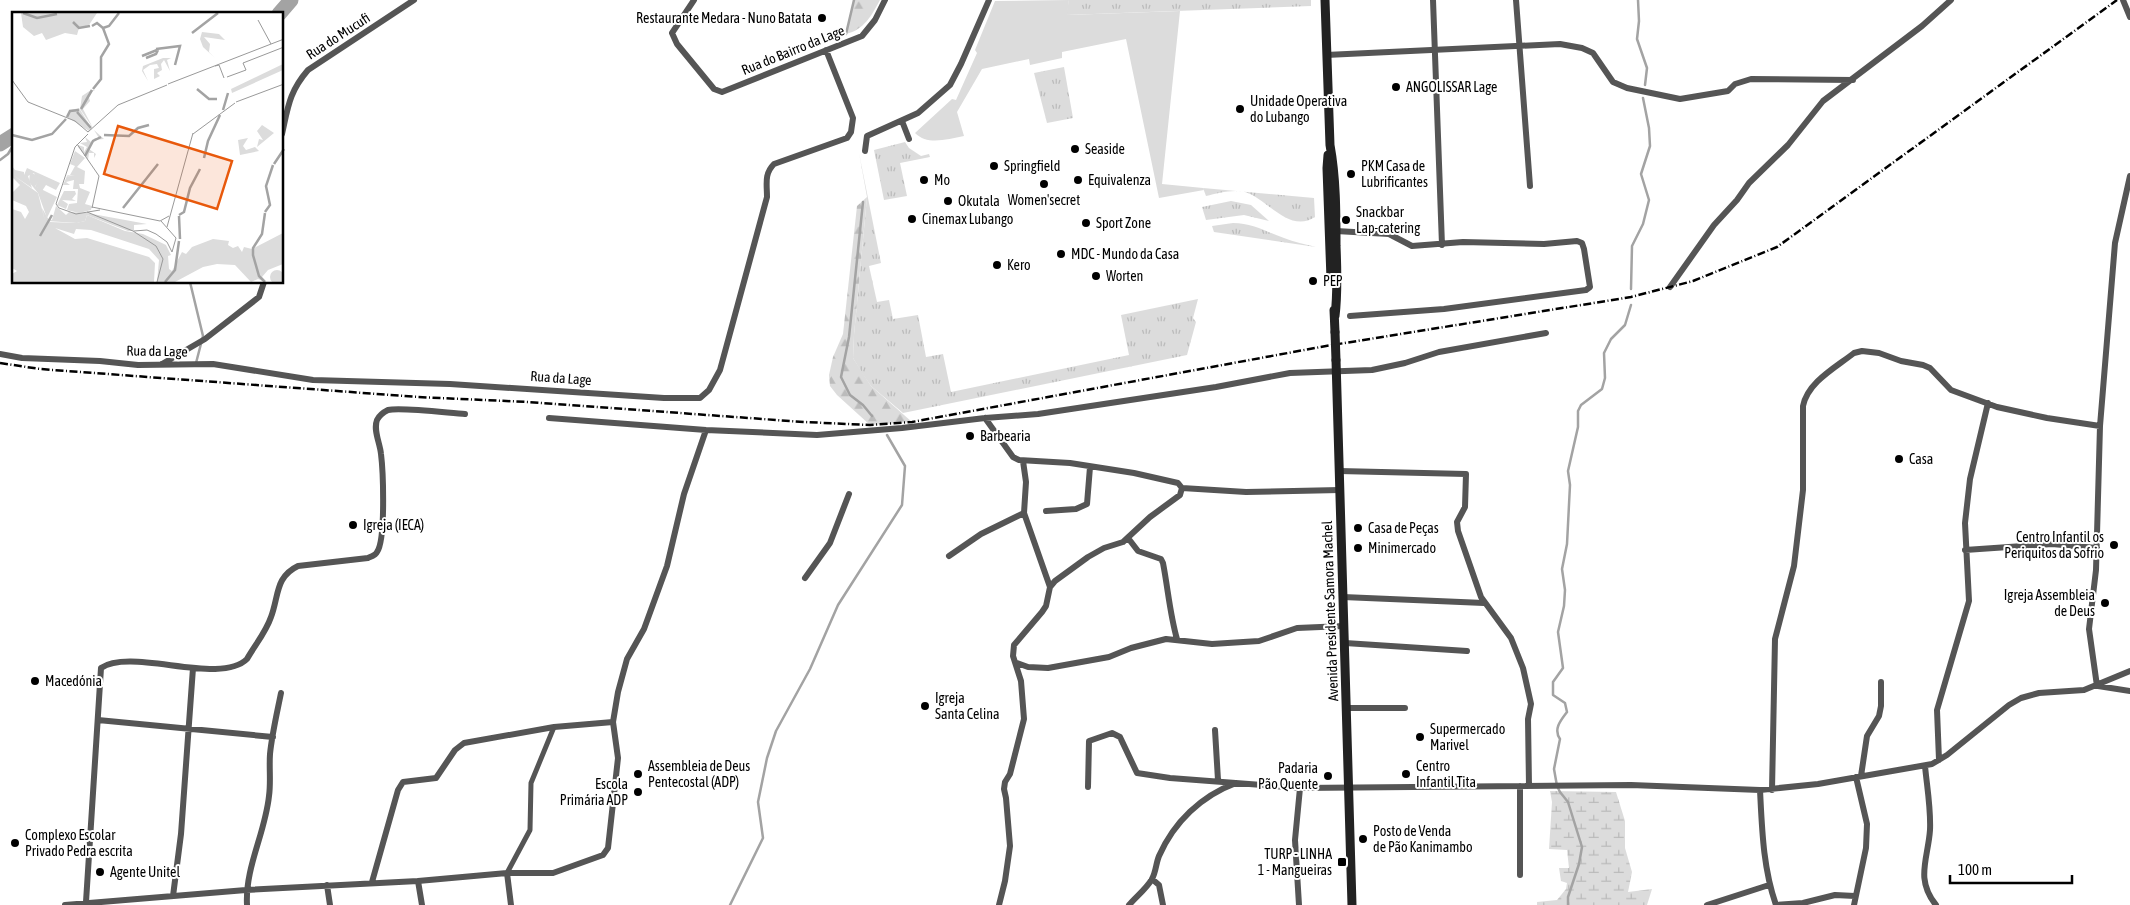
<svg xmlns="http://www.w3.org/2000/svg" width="2130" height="905" font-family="'Asap Condensed',sans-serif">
	<defs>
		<pattern id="grass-tufts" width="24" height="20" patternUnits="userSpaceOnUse" patternTransform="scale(1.25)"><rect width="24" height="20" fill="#dcdcdc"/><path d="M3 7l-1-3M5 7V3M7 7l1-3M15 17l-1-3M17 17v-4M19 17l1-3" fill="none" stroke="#bbb"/></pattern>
		<pattern id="forest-firs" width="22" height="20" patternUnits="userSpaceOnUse" patternTransform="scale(1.25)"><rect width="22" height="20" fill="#dcdcdc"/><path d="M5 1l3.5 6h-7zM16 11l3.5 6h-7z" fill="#bbb"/></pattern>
		<pattern id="wetland-marsh" width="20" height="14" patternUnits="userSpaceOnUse" patternTransform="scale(1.25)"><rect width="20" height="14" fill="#dcdcdc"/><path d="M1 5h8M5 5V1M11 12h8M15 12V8" fill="none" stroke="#bbb"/></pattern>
	</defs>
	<rect width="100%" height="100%" fill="#fff"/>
	<!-- grass -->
	<path fill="url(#grass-tufts)" d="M1069,0H1311V6L1066,15Z
		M1064,67L1073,118L1047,123L1034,73Z
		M905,142L909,148L921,156L929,154L930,157L900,163L907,196L884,200L874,150Z
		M859,153L881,263L869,266L877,302L889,300L893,319L918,315L926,357L943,354L951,392L1129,355L1121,315L1198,299L1193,318L1196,322L1187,355L903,413L871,386L862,373L853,358L854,335L867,197Z
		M1203,188L1314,198L1315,217C1289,234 1268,199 1245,192C1232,189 1218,193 1206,196Z
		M1231,201L1251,205L1269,221L1244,215L1206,220L1202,207Z
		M1233,223C1253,223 1266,232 1284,238C1294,242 1305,244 1316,247L1214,232L1212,226Z"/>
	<!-- forest -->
	<path fill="url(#forest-firs)" d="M854,0H880C872,15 864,30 846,34Z
		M867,197L854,335L853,358L871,386L912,422L870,425L837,395L830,386L829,375L833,357L843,334L857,206Z"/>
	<!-- wetland -->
	<path fill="url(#wetland-marsh)" d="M1550,791L1616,792L1625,821V848L1632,872L1628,892L1652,889L1647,905H1537V902L1557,900L1566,889L1567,883L1561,881L1559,868H1569L1567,850L1549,849L1552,802Z"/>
	<!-- green -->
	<path fill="#dcdcdc" d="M1069,0L1067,15L1180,11L1162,184L1203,188L1204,190L1159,198L1126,39L1062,52V58L1030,65L1029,59L982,69L957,112L964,136C947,139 928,146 915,133L952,99L956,100L977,53L975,50L995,1Z"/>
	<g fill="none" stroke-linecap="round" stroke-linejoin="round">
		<!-- stream -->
		<path stroke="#a3a3a3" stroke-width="2.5" d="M1638,0L1639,21L1637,39L1647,68L1645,85
			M846,34L854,0
			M0,160L8,154L14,144
			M863,202L849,337L841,377L850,395L863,405L872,416
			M190,282L203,336L196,363
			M1631,289L1632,246L1643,224L1649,200L1641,174L1650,146L1649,128L1643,98
			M730,905L763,838L758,802L767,758L776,731L810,669L838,605L902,505L905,466L887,435
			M1568,905V897L1579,864L1582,847L1568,802L1560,792L1557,786L1554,769L1560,739C1553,729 1561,720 1567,712L1565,703L1553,695V682L1563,668L1558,632L1564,606L1565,590L1562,569L1567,544L1570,485L1568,471L1578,427V411L1581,405L1602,389L1605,378L1604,353L1611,339L1625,325L1631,305"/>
		<!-- river -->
		<path stroke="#a3a3a3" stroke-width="15" d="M279,14L291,0
			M0,144L14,135"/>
		<!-- pedestrian -->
		<path stroke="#555" stroke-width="5" d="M507,873L530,830L531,783L554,727"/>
		<!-- minor -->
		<path stroke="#555" stroke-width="6" d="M694,0L672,33L677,44L714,89L722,92L862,36L875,20L885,0
			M1433,0L1442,245
			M1516,0L1530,186
			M2123,0L2130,17
			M1326,55L1560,44L1582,48L1593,53L1613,82L1627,88L1680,99L1728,91L1735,84L1751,79L1853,80
			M902,121L909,139
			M282,134C288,107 289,92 308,70L414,0
			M865,151L867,136L918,113L950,85L961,64L989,0
			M1336,231L1389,234L1412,246L1463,242L1544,244L1577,241L1582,243L1584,249L1590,287L1586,290L1444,309L1350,316
			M1670,287L1714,225L1737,200L1749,183L1788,145L1823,101L1922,26L1951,0
			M0,354L22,358L100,361L138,365L213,364L313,380L450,384L664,398H700L709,390L720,370L767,197C767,184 764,174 774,164L847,138L851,132L853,118L826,50
			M162,364L205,339L259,297L264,282
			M549,418L706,430L817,435L902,428L985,418L1038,414L1216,387L1290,373L1372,370L1405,363L1439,352L1546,333
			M985,418L1013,457L1019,460L1070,463L1134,473L1178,483L1182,488L1246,492L1340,490
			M1023,461L1026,482L1024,513L1050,587
			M1339,471L1466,474L1465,507L1457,522L1458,531L1481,597L1511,638L1523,668L1531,704L1528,719L1529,786
			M1046,511L1076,509L1087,504L1090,467
			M1128,538L1138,551L1161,559L1163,563C1168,589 1170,615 1177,639
			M1965,550L2052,544L2097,548
			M949,556L981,534L1024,513
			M805,578L830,543L849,494
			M1343,597L1484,603
			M1345,643L1467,651
			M1017,663L1028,667L1048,668L1109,657L1131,648L1166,639L1212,644L1259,641L1297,628L1344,626
			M2097,686L2089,629L2096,570L2100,426L2115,243L2130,176
			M2098,686L2130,691
			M1346,708H1405
			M98,720L273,737
			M1215,730L1218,780
			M1939,760L1937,710L1969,601L1965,523L1970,479L1988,403
			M1925,766C1927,787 1931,809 1930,830C1928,859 1915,879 1936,905
			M1861,776L1867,736L1879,716L1881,706V682
			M1088,787L1089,741L1112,733L1120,737L1137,773L1170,778L1300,788L1631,785L1760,790L1818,784L1932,764L1947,755L2009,705L2021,698L2039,693L2084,690L2130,671
			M1760,790C1762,829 1763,868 1776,905
			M1772,790L1775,639L1794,566L1803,490V406C1808,382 1835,368 1854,353L1862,351L1879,353L1901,361L1923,365L1930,368L1951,390L1997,407L2047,418L2100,426
			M507,873L511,905
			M1520,875V786
			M1152,879L1159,885L1163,905
			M418,881L422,905
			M372,882L398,790L403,782L436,778L455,750L464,743L554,727L613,722
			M327,885L330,905
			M173,896L181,834L193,668
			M86,902L101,668C131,647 220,686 247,659C255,645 266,632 271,617C279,596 275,577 298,566L368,558C370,557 376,555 377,552C386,540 383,470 381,454C380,443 373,430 377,420C379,416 384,412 388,410C401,407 449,413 465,414
			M65,905L246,890L418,881L507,873H553L603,855L608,848L618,758L613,722L618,692L627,659L644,629L667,566L684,494L706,430
			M247,905C245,867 265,834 269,796C271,782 269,768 270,754C272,734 277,713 281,693
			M999,905L1005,881L1010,846L1006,798L1004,789L1005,782L1010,774L1024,719L1021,681L1013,656L1014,645L1042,612L1046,606L1050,587L1055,581L1088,557L1104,548L1123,542L1150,517L1180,495L1182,488
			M1129,905C1136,897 1147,888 1152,879C1156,872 1156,863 1159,856C1174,822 1201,796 1236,783
			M1299,905L1295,840L1300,788
			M1707,905L1769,885
			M1776,905L1803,903L1835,895L1855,896
			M1854,905L1866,848L1867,824L1856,777"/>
		<!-- secondary -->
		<path stroke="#222" stroke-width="9" d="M1325,0L1330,145C1336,178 1336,212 1336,246C1337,269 1338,292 1335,316
			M1328,155L1327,168L1331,279
			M1334,310L1335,332
			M1336,360L1352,905"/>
		<!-- rail -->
		<path stroke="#000" stroke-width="2.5" stroke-dasharray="8 2.5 1 2.5" stroke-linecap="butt" d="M0,363L40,369L418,397L528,402L804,422L870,425L912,422L1326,346L1631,297L1693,281L1777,247L2117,0"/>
		<!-- secondary-bridge -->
		<path stroke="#222" stroke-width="9" d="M1335,332L1336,360"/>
	</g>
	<!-- markers -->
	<g fill="#000" stroke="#fff" stroke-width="2">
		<circle cx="822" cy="18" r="5"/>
		<circle cx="1396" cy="87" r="5"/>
		<circle cx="1240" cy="109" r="5"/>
		<circle cx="1075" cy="149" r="5"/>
		<circle cx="994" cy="166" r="5"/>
		<circle cx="1351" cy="174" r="5"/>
		<circle cx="924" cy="180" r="5"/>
		<circle cx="1078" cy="180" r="5"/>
		<circle cx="1044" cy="184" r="5"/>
		<circle cx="948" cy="201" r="5"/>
		<circle cx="912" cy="219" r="5"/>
		<circle cx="1346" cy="220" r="5"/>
		<circle cx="1086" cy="223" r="5"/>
		<circle cx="1061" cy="254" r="5"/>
		<circle cx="997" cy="265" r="5"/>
		<circle cx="1096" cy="276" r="5"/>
		<circle cx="1313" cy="281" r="5"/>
		<circle cx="970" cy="436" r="5"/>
		<circle cx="1899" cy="459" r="5"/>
		<circle cx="353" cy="525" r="5"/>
		<circle cx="1358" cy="528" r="5"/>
		<circle cx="2114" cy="545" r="5"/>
		<circle cx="1358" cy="548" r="5"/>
		<circle cx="2105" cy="603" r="5"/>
		<circle cx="35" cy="681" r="5"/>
		<circle cx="925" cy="706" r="5"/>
		<circle cx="1420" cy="737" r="5"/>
		<circle cx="638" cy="774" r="5"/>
		<circle cx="1406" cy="774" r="5"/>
		<circle cx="1328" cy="776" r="5"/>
		<circle cx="638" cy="792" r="5"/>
		<circle cx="1363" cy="839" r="5"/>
		<circle cx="15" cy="843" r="5"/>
		<rect x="1337" y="857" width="10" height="10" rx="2.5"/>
		<circle cx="100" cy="872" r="5"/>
	</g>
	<g text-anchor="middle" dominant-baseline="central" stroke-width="4" stroke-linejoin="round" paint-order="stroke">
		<!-- poi labels -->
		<g font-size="14" fill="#000" stroke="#fff" text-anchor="start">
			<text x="812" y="18" text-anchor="end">Restaurante Medara - Nuno Batata</text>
			<text x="1406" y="87">ANGOLISSAR Lage</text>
			<text x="1250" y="101">Unidade Operativa<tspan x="1250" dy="16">do Lubango</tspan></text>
			<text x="1085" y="149">Seaside</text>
			<text x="1004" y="166">Springfield</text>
			<text x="1361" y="166">PKM Casa de<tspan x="1361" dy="16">Lubrificantes</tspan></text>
			<text x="934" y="180">Mo</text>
			<text x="1088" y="180">Equivalenza</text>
			<text x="1044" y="200" text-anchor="middle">Women'secret</text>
			<text x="958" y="201">Okutala</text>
			<text x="1356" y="212">Snackbar<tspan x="1356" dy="16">Lap-catering</tspan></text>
			<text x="922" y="219">Cinemax Lubango</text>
			<text x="1096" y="223">Sport Zone</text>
			<text x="1071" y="254">MDC - Mundo da Casa</text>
			<text x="1007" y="265">Kero</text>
			<text x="1106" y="276">Worten</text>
			<text x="1323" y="281">PEP</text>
			<text x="980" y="436">Barbearia</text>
			<text x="1909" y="459">Casa</text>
			<text x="363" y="525">Igreja (IECA)</text>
			<text x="1368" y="528">Casa de Peças</text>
			<text x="2104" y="537" text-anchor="end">Centro Infantil os<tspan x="2104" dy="16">Periquitos da Sofrio</tspan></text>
			<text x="1368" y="548">Minimercado</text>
			<text x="2095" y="595" text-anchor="end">Igreja Assembleia<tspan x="2095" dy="16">de Deus</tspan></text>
			<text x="45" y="681">Macedónia</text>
			<text x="935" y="698">Igreja<tspan x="935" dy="16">Santa Celina</tspan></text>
			<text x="1430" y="729">Supermercado<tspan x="1430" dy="16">Marivel</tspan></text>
			<text x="648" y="766">Assembleia de Deus<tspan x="648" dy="16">Pentecostal (ADP)</tspan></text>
			<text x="1416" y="766">Centro<tspan x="1416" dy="16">Infantil Tita</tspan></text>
			<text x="1318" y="768" text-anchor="end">Padaria<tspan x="1318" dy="16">Pão Quente</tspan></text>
			<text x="628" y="784" text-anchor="end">Escola<tspan x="628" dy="16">Primária ADP</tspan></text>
			<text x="1373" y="831">Posto de Venda<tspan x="1373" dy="16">de Pão Kanimambo</tspan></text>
			<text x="25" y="835">Complexo Escolar<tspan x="25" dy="16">Privado Pedra escrita</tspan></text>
			<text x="1332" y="854" text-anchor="end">TURP - LINHA<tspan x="1332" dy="16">1 - Mangueiras</tspan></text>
			<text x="110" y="872">Agente Unitel</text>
		</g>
		<!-- street labels -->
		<g font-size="14" fill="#000" stroke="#fff">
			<text transform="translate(338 36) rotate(-33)">Rua do Mucufi</text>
			<text transform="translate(793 50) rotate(-22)">Rua do Bairro da Lage</text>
			<text transform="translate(157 351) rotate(1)">Rua da Lage</text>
			<text transform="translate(561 378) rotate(4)">Rua da Lage</text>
			<text transform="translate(1330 611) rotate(-92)">Avenida Presidente Samora Machel</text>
		</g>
	</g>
	<!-- overview -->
	<g transform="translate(12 12)">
		<rect width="271" height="271" fill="#fff"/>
		<path d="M190,20L207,22L213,28L192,25L198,32L197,40L203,46L191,35L188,27ZM151,46H159L155,48L158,59L152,48L149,52L150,58L145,61L148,64L142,67V57L147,56L145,52L138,53L131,58L136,69L130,59L131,54ZM79,78H83L76,82L78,89L71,97L81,116L68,97L70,84ZM250,113L262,121L245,135L247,127L251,128L245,119ZM82,118L92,127L82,128L77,137L84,142L82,146V141H77L76,148L66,135V133L72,135V140L75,135L68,131L75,130L73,125L79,130L83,126H87ZM236,126L231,134L234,138L243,135L247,139L228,143L226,128ZM0,154L3,158L12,160V163L15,156L48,171L44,178L34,173L30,179L23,174L26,170L22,161L16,164L20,176L1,163L26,181L33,209L30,196L38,210L64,211L73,209L75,203L113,219L131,222L154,233L159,243L156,244L157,257L160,259L170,240L174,242L180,235L201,227L217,229L216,233L221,236L226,234L230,240L232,235L240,237L271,221V252L256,258L250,265L254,270L246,267L239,270L223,253L205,252L191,255L163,270H145L147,248L137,237L79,218L64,217L62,222L43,216L63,227L75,226L137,245L143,251L142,270H0V262L5,259L0,256V197L9,200L13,207L17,200L14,194L0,188V181L8,173L0,165ZM258 265a7 7 0 1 1 14 0a7 7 0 1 1-14 0Z" fill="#dcdcdc"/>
		<path d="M18,160L30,166L23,174L45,185L35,206L26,181L17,170ZM44,194L54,203L57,200L75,201L135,212L122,213V219H116L75,203L73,209L65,211L35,209L34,206L40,208Z" fill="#dcdcdc"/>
		<path d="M9,1H85L77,13L67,16L65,23L53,21L34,28L30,21L22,24L11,15ZM271,52V58L220,81L219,77ZM67,96L80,117L77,119L55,105L59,98ZM63,139L73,146L65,155L73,159L72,172H67L68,176L78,180L73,192L80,194L79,198L67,201L55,198L57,192L65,191L66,177H61L62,168L54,170L58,173H51L55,164L58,165L54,163L63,164L58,163L63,154L58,152ZM52,179H63L64,182L60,187L64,189L50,188L56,192L54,197L45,193Z" fill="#dcdcdc"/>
		<path fill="none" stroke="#a3a3a3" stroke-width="2.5" d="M11,1L25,6L45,2M61,10L67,16L78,14M80,14L85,11L91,16L97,14L107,1M180,21L206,1M144,37L168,34L163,53M130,44L145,38M134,46L144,42L146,38M81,77L89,67V45L97,32L91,16M185,77L197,87H205M69,97L80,78M211,98L216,81M65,100L79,116M55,105L58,99L67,98M0,123L20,128L40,122L54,107M92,123L117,124L126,116L137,113M73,144L81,129L89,125M192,146L196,129L208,103M262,152L272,137M111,196L146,152M253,200L258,193L254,174L261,153M167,203L172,200L178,176L188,157M167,204L168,227M28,224L40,203M153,270L163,258L167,229M253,270L247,264L241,243V236L250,222L253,201"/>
		<path fill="none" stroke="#999" stroke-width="1" d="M246,8L259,32M203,54L207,53L212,66M215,65L234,58L231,51L272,35M0,68L16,90L63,109L76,120M156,72L272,27M224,90L272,72M76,120L106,93L155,73M76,122L63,135L44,192L47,196L64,202L88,198M181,122L223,91M65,132L87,164L80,196M80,195L148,209L157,204M75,200L121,219L144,234L151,247L145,270M149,209L164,226L160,240M155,215L181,121M122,219L135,218L144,222L155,230L160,240"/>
		<path fill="#e8590c" fill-opacity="0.15" stroke="#e8590c" stroke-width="2.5" d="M106,114L220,149L205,197L92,162Z"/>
		<rect width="271" height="271" fill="none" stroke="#000" stroke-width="2.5"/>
	</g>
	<!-- scale -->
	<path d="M1950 875v8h122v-8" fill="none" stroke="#000000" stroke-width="2.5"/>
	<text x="1958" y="875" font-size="15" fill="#000000" stroke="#ffffff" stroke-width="4" paint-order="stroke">100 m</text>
</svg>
